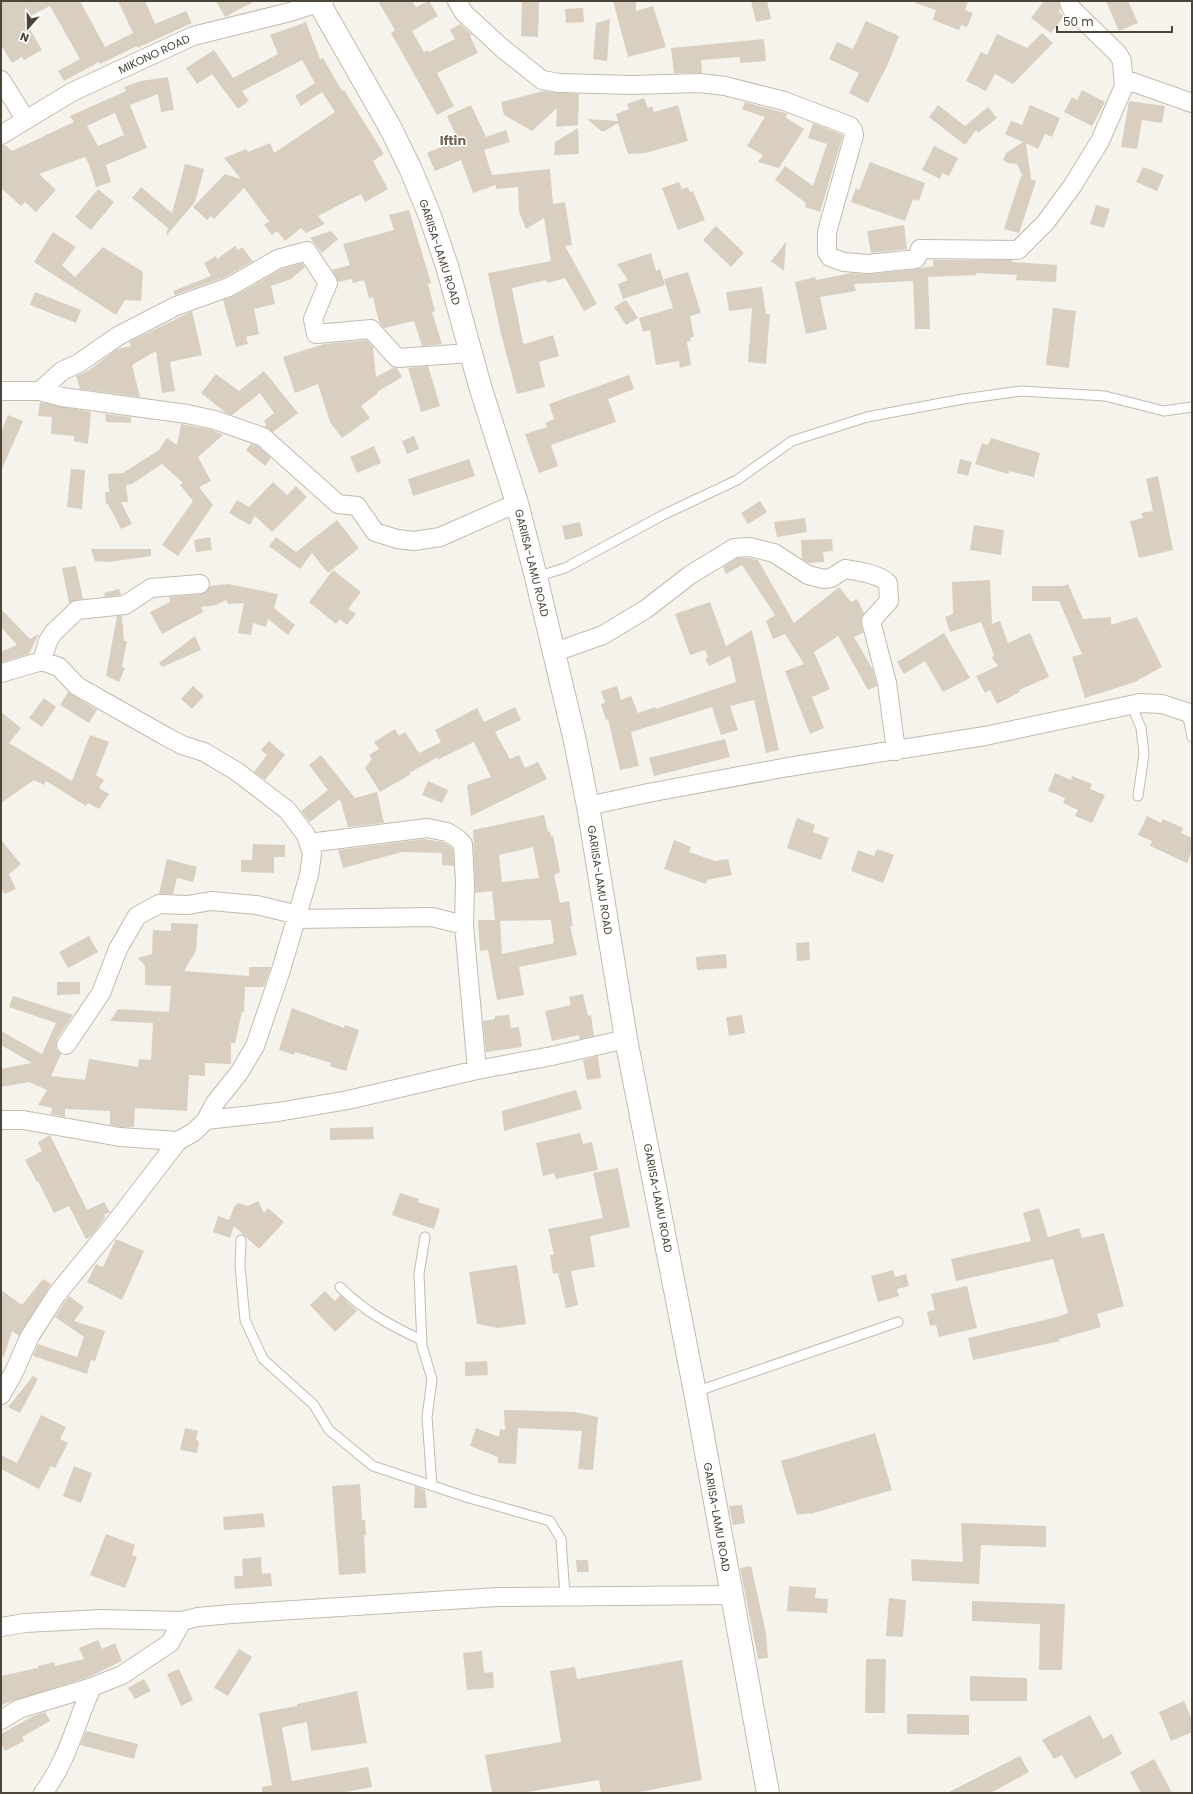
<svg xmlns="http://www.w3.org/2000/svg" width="1193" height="1794" font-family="Poppins,sans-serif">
	<rect width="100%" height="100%" fill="#f6f3ec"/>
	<!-- building -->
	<path fill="#d8cfc1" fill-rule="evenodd" d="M1,1H80L105,47L133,33L118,1H145L155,24L186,11L192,23L137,48V46L100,64L99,62L64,81L58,71L80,59L50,6L24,19L42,50L24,60L22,57L12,63L1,45Z
		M216,1H255L225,17Z
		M378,1H412L416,7L429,1L438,16L412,31L424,52L428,50L429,52L455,39L450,30L460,24L472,35L470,36L478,53L437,73L454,106L437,115L391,33L395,30Z
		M522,1H539L538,37L521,36Z
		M613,1H636V11L653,6L666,47L628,57Z
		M751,1H767L771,19L756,22Z
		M916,1H968L965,10L973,13L967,27L961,25L959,30L933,20L936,10L915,3Z
		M1044,1H1059L1060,9L1059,12L1064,16L1051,33L1031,18Z
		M1106,1H1128L1138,23L1119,31Z
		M583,8L584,22L566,23L565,9Z
		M610,19L607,61L593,59L596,23Z
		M866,21L899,36L887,66L868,103L849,93L859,73L829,59L837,42L853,49Z
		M306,22L320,59L323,58L342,91L344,90L384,154L373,161L388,189L365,202L361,194L345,202L318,216L325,224L306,233L301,228L285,241L277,231L272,235L264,225L269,221L244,188L214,219L211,216L207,220L193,207L225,174L241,179L224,158L246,149L248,152L270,143L274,153L335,112L322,92L301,106L295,96L315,83L302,60L242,91L249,101L238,109L212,74L197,84L186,68L214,50L233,78L278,54L270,35Z
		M1042,33L1053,43L1013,84L995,74L986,91L966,81L981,52L987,55L997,34L1027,48Z
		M764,39L766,61L740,63V57L701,60L702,73H674L671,48Z
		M168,77L174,110L161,112L158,94L130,105L147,148L106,165L111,182L96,187L89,164L85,157L39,174L56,190L36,212L25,202L21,206L1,188V145H5L12,151L74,122L70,116L126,91L124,87L141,81ZM115,113L124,135L98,146L87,126Z
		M1082,90L1105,102L1092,126L1064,112L1072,97L1077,100Z
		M543,91L579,94L578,125L556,127L557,108L532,131L504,115L501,102Z
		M644,98L648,108L652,106L654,112L678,105L688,141L645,153L628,154L618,123L605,131H601L587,119L618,121L616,114L629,109L627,104Z
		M1129,101L1165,106L1162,123L1142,120L1137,149L1121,147Z
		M745,102L785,113L788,114L785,117L804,129L779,168L758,162L763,155L747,146L765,117L742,109Z
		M471,105L486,137L506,130L510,142L484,150L492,175L550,169L553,204L565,202L572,245L565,246L597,304L584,311L565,278L548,283L546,280L512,288L523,343L525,344L553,335L559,356L539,362L545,387L517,394L500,330L488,273L551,261L544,218L526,229L519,212L518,187L496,189V185L473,193L461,160L435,171L427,153L458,140L447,116Z
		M938,105L965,126L988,107L997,118L978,133L976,130L965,145L929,117Z
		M1030,105L1060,118L1052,137L1045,134L1038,149L1026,143L1031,179L1036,181L1019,233L1004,229L1021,176L1023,177L1017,164L1008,163L1003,160L1006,153L1023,142L1005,134L1011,121L1022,125Z
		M813,123L843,135L820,212L805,207L806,203L775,180L785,166L813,186L827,144L808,138Z
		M578,128L579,154L554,155L555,142Z
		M934,146L958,158L949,176L942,173L940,179L922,170Z
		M870,162L925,183L919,201L913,199L905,221L851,202L856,188L859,190Z
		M185,164L204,169L195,202L166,236L168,228L132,198L141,187L172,213Z
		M1143,167L1164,175L1157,191L1136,182Z
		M679,182L682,189L688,187L690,192L693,191L705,220L678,230L662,188Z
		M98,189L114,202L91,230L75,217Z
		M1096,205L1110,209L1104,228L1090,224Z
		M409,210L431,283L428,284L435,311L432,312L442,344L422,346L414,321L384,328L379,322L373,297L369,298L364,280L353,283L352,279L338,282L332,270L350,265L343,244L394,230L389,215Z
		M904,225L907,249L871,253L867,231Z
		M716,226L744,253L731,267L703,240Z
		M331,231L338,239L322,253L310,238Z
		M53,232L76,247L62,265L75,277L103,247L143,272L141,301L125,300L116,315L34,262Z
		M786,242L784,271L771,261Z
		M235,246L238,250L242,247L253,261L225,277L175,295L173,291L211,276L204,263L216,256L217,259Z
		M651,253L656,271L660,269L665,285L623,299L618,284L628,280L617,264Z
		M933,260H1012V262L1057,265L1056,282L1016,280L1017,275L976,273V275L928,277L930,329H915L913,281L854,284L856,291L820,297L827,329L806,334L795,282L815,277L816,280L852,273L869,274L917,269L933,266Z
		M302,263L305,267L291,279L271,286L275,304L254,309L259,334L246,337L248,344L236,347L223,300L234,296L282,269Z
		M688,272L701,313L690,316L694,337L690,338L691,341L687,342L691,365L680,368L679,361L656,365L650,330L643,332L639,318L673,308L664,279Z
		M762,287L766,314H770L766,364L748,362L752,308L729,311L726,292Z
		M35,292L81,310L76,323L30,305Z
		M626,300L638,318L626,325L614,307Z
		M1053,308L1076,311L1069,368L1046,365Z
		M192,311L202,355L170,362L175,391L162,393L156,351L132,365L140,397L80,389L76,376L88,371L117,349L131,346L129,342Z
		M367,340L373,347L376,377L393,368H397L402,377L377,392L378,393L361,406L370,418L342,438L330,422L318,384L295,393L283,357L324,344Z
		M428,366L440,406L421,412L408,368Z
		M264,371L298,413L273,432L265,427L266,425L264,421L274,413L260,393L232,415L226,413L201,393L216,374L239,391Z
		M629,375L634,389L608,399L616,422L551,445L558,466L539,473L525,434L547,427L545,423L554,419L549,404Z
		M40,402L91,412L88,444L74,441V436L51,434L52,417L38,416Z
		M105,414L131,417V423L106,422Z
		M8,415L23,421L1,471V432Z
		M181,424L212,430L223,435L198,457L211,481L199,487L213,505L178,556L162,545L193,501L180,485L183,483L162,464L132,484L126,485L128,502H121L132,524L121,529L108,504H106L105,492H109L108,474L123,473L159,450L167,438L177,445Z
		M414,436L419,449L407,454L402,441Z
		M991,438L1040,453L1034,477L1009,471L1008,474L975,464L982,443L988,445Z
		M251,444L258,446L271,458L265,466L246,450Z
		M374,446L381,463L357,473L350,457Z
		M469,459L475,476L413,496L408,479Z
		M960,459L972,462L968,476L957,473Z
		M71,469L85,470L82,509L67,507Z
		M1158,476L1173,550L1139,558L1130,521L1143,518L1141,513L1153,511L1146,479Z
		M273,482L287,495L296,486L307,497L272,532L255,516L250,525L229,513L237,500L249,507Z
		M760,501L767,512L748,524L741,513Z
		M805,518L807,532L777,537L774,522Z
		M337,520L359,548L328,573L312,553L300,569L269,546L276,537L296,552Z
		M580,522L583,536L565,540L562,526Z
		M974,525L1004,530L1001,555L970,550Z
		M210,537L212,550L196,552L194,540Z
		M832,539L833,551L823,552L824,562L809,563L802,559L801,540Z
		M91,549H151V556L109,562L95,561Z
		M737,558H749L758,560L794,623L839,587L851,602L857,599L864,613L861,619L863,633L854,637L873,670L877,686L868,690L838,636L814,652L830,689L812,697L824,728L810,734L785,671L804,664L785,634L773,639L766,621L775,615L742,565L726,574L723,567Z
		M76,566L83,599L69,603L62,568Z
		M333,570L361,592L348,609L356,614L347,625L340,619L336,624L309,602Z
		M990,580L992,624L1000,621L1008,643L1030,633L1049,677L1019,690L1020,692L997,704L990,690L985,693L976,676L998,666L992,658L994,655L981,622L950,632L945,617L953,614L952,582Z
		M228,584L278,594L274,608L295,625L288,635L268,619L266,627L253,623L251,635L238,633L244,603L228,604L226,600L216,605L201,607L203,612L162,634L150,612L170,602L169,597L201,594L206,592L210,586Z
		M1068,584L1083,619L1111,617V625L1137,617L1162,667L1138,680V681L1085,698L1072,657L1082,654L1059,601H1032V586H1063Z
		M119,589L121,595L105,597L104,593Z
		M710,602L726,646L752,630L779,750L766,753L754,700L730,706L738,730L721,735L712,707L631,732L639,766L620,770L608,719L606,720L601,704L605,703L601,691L617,686L621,700L631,696L638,713L655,707L656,709L736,682L730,656L709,666L705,659L708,657L705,650L690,655L675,614Z
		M1,609L30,639L39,634L29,654L1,662V652L17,645L1,627Z
		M117,616H122L124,641H127L122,667L125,668L119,682L106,676Z
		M944,633L970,678L943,692L925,661L904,674L897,662Z
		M195,636L201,650L162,667L159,663Z
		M193,686L204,696L192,709L181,699Z
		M68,692L97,710L89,723L60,705Z
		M44,698L56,707L42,727L29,718Z
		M515,707L521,720L495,732L510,759L519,755L525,768L538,762L547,779L471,816L467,785L491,777L474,742L437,760L438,757L409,773L411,774L380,792L365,768L372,759L369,755L379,749L374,742L395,729L399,736L405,732L419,753L441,742L435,730L477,708L484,722Z
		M1,712L21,728L9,743L72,781L90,735L109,742L96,775L104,780L99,788L109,794L99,809L88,803L86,806L46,781L44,785L34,780L1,803Z
		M725,739L730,757L654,776L649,758Z
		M269,741L285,755L265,780L254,772L267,755L261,750Z
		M321,755L355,798L377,792L384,823L348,827L340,799L310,822L301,811L328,790L309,765Z
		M1055,773L1071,780L1072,776L1092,784L1090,789L1105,795L1092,823L1075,816L1078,810L1063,803L1065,798L1048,791Z
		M428,781L448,790L442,803L422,795Z
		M544,815L548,832L550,831L551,837L553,836L560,872L554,875L560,903L569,901L573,926H570L577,955L519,967L524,995L497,1000L488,950L480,951L478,920H495L492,891L475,893L473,830ZM533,847L539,878L502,882L499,855ZM551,920L554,943L502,954L500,921Z
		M1147,816L1161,823L1163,819L1183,828L1181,833L1192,838V851L1187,863L1150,846L1152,841L1138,835Z
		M797,818L815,825L813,832L829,838L821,860L787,848Z
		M424,839L443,842L450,846L453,849L454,866L442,865V853L402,852L343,868L338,850Z
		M1,840L21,864L9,874L16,889L4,894L1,886Z
		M674,840L691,847L689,852L715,861L728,859L732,875L707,880L706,884L664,869Z
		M253,844L285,845V857H274V873L241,872V860H252Z
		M877,849L894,855L883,883L851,871L858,850L874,856Z
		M167,859L197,867L193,882L177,878L173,894H159Z
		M171,923L198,924L196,951L184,971L249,976V967H271L264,987H245L244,1012H242L235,1043H231V1064L205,1063V1076L189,1075L187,1111L135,1108L134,1127H121L110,1125V1111L65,1109V1117L51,1114L52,1108L38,1105L47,1090L29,1082L1,1087V1069L32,1063L1,1045V1031L42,1054L56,1023L9,1007L13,996L73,1015L57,1039L56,1049L61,1054L51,1076L85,1080L89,1059L138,1067L139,1059L151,1060L153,1023L110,1021L118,1009L169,1012L171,986L145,985V966L138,958L152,954L153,930L171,931Z
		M89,936L98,952L68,968L59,952Z
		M809,942L810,960L797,961L796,943Z
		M726,954L727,968L697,970L696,957Z
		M57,982H80V994L57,995Z
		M583,994L588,1016L591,1015L594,1036L580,1039L579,1035L552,1041L545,1011L571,1005L569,997Z
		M292,1008L344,1028L345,1025L359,1030L346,1071L330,1066L331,1063L295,1052L294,1055L279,1050Z
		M509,1015L511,1028L519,1027L522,1047L486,1052L483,1021L495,1019V1016Z
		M742,1015L745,1033L729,1036L726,1017Z
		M598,1056L601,1078L587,1080L583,1060Z
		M576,1090L582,1109L504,1131L502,1111Z
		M373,1127L374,1139L330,1140V1128Z
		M580,1133L583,1144L592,1142L598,1170L556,1179L554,1173L543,1176L536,1143Z
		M50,1135L87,1210L104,1202L110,1212L104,1215L105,1218L91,1236L86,1239L69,1206L54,1213L38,1181L37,1182L25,1160L42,1151L38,1142Z
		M618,1168L630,1227L590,1236L595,1267L571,1271L578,1305L566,1308L558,1273L553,1274L550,1255L554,1254L548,1229L603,1218L593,1173Z
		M400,1193L419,1199L418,1202L440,1209L434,1229L392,1215Z
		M258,1201L264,1213L268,1208L284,1222L259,1249L234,1226L230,1238L213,1232L218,1216L229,1220L234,1207L238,1203L248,1206Z
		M1039,1208L1048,1237L1079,1228L1082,1238L1104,1233L1124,1306L1097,1314L1101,1327L1059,1339L1060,1341L973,1360L968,1338L1057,1317L1068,1313L1053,1259L956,1281L951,1259L1031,1241L1023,1213Z
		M116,1239L144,1251L122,1300L87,1282L96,1264L103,1267Z
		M517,1265L526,1324L498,1328L477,1324L469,1272Z
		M893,1270L895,1277L906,1274L909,1286L897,1289L899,1296L878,1302L871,1276Z
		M43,1279L51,1284L19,1336L12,1331L4,1357L1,1356V1290L22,1305Z
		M967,1286L977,1328L939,1337L936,1325L930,1326L927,1312L935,1310L931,1294Z
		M325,1291L335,1301L340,1295L357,1311L335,1332L310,1305Z
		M69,1296L84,1307L74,1321L105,1331L95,1361L91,1360L87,1374L33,1356L38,1344L77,1357L84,1337L55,1317Z
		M487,1361L488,1375L465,1376V1362Z
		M33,1376L38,1379L20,1413L8,1407Z
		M504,1410L575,1412L598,1417L593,1470L578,1469L582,1431L518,1428L516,1464L498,1463V1457L470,1446L476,1428L499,1437L500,1429L505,1430Z
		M41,1415L66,1427L60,1439L68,1443L55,1468L51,1466L39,1489L1,1469V1455L17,1463Z
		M185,1428L198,1431L196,1440L199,1441L197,1453L180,1450Z
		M875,1433L892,1490L810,1514V1513L797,1515L781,1461Z
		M74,1466L92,1473L81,1503L63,1496Z
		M360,1484L362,1520H365L366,1535H364L366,1573L339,1575L332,1486Z
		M415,1486L425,1490L427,1508H414Z
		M742,1505L745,1523L733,1525L729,1506Z
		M263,1513L265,1527L224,1530L223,1517Z
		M961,1523L1046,1526V1547L981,1545L979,1584L912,1581L911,1559L963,1562Z
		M106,1534L135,1545L132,1555L137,1557L125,1588L90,1575Z
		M261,1557L262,1574L271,1573L272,1586L235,1589L234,1576H243L242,1559Z
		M576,1560H588L589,1572H577Z
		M751,1566L766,1633L768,1658L758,1659L740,1568Z
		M789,1586L816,1588L815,1598L828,1599L827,1613L787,1611Z
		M889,1598L906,1600L903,1637L886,1636Z
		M972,1601L1065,1604L1062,1670H1039L1040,1624L972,1621Z
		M98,1640L102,1649L115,1643L122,1661L89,1677L1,1705V1676L38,1668V1666L54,1662L55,1666L84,1659L79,1648Z
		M239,1649L252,1657L228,1696L214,1688Z
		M482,1651L484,1673L493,1672L494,1688L467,1690L463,1653Z
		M866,1659H886L885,1713H865Z
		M682,1660L702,1780L634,1793H601L599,1780L521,1793H492L485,1755L561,1742L550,1671L575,1667L577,1679Z
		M179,1669L193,1700L181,1706L167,1674Z
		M970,1676L1027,1678V1701H970Z
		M144,1679L151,1691L135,1699L128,1688Z
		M357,1691L367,1743L311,1751L307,1722L283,1727L282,1729L292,1781L368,1767L372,1787L340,1793H262V1787L272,1785L259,1713L297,1706V1704Z
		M1184,1701L1192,1720V1732L1171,1741L1159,1712Z
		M45,1712L50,1721L22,1737L24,1741L5,1751L1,1744V1734L33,1716Z
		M907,1714L969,1715V1735L907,1734Z
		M1090,1715L1103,1739L1112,1734L1122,1754L1075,1779L1062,1755L1054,1759L1042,1740Z
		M86,1731L138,1744L134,1759L80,1745Z
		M1020,1756L1029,1772L998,1789L990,1793H947Z
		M1154,1759L1172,1793H1141L1130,1772Z"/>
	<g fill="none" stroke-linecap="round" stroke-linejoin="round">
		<defs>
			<path id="service" d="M536,577L565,568L663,515L737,480L792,441L867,417L963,399L1021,391L1105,396L1164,411L1192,407
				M1131,704L1141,728L1144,754L1138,796
				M1187,712L1192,737
				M425,1237L419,1274L422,1346L432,1379L427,1417L432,1486
				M241,1240L240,1266L245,1320L263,1359L314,1405L329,1430L373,1466L469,1498L550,1521L561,1539L565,1595
				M340,1287C365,1312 390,1325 421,1340
				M695,1392L898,1322"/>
			<path id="minor" d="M457,1L464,13L502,48L542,80L560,83L632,85L700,83L725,86L784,101L850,126L853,130L854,135L827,232V252L830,257L844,262L868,264L916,259L920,249L1018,250L1046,222L1073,185L1100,141L1124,86L1122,61L1118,54L1071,8L1069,1
				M1124,79L1192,103
				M1,80L26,120
				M1,135L72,92L193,36L290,12L324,1
				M1,391H40L62,397L187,414L215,420L263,437L338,504L357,506L375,532L397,539L414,541L440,537L517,503
				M40,391L62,371L79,363L118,336L176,306L229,287L278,259L307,251L328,283L313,319L316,334L371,329L397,358L471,353
				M555,652L603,635L646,609L690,575L734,548L750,547L774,553L808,575L824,579L831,578L845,569C858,571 879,574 888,583L889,601L871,621L887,683L896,751
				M42,661L48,641L54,632L77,610L125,605L151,588L200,584
				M1,673L42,661L59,667L77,686L165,736L182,745L204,752L236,771L287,810L306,835L312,854L309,875L281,970L255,1046L239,1073L215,1103L206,1120
				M588,806L648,793L788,767L985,736L1140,703L1162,704L1192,714
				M309,843L427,828L447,832L457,838L463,844L465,883L464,925
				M297,919L432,917L464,925L477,1070
				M66,1045L101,993L118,949L137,916L159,904L188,905L211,901L257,905L298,915
				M1,1120H23L120,1137L178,1141
				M1,1395L13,1374L30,1336L57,1294L115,1223L178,1141L194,1132L206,1120L278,1112L348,1100L477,1070L552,1056L626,1039
				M1,1627L25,1623L101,1619L182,1621L198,1617L231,1614L497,1597L732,1595
				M1,1720L19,1709L92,1687L122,1675L170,1643L182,1621
				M43,1793C67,1762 76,1722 92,1687"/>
			<path id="tertiary" d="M318,1L391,129L411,170L430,216L447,266L480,386L517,503L536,577L575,741L588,806L626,1039L695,1392L768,1793"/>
		</defs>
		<!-- service casing -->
		<use href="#service" stroke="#c2bbae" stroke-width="11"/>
		<!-- minor casing -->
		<use href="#minor" stroke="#c2bbae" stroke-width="20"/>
		<!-- tertiary casing -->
		<use href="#tertiary" stroke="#c2bbae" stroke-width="24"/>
		<!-- service -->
		<use href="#service" stroke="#fff" stroke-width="9"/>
		<!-- minor -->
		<use href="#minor" stroke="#fff" stroke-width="18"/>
		<!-- tertiary -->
		<use href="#tertiary" stroke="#fff" stroke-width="22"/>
	</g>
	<g text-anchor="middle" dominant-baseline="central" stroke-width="3" stroke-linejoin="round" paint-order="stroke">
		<!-- street labels -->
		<g font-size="11" fill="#4b4439" stroke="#fff">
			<text transform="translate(154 54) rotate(-25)">MIKONO ROAD</text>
			<text transform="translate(440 252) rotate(72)">GARIISA-LAMU ROAD</text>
			<text transform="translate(532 563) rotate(76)">GARIISA-LAMU ROAD</text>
			<text transform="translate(600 880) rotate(81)">GARIISA-LAMU ROAD</text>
			<text transform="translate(658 1198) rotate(79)">GARIISA-LAMU ROAD</text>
			<text transform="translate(717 1517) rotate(80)">GARIISA-LAMU ROAD</text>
		</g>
		<!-- quarter labels -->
		<g font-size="13" font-weight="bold" fill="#6e6250" stroke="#fff">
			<text x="453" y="140">Iftin</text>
		</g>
	</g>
	<!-- border -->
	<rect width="1193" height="1794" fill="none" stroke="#4b4439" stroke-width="4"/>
	<!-- north arrow -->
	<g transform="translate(28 28) rotate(200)" stroke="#ffffff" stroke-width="3" paint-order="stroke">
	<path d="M0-3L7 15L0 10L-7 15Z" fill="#4b4439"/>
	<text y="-6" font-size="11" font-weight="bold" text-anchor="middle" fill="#4b4439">N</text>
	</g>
	<!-- scale -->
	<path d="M1057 26v6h115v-6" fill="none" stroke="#4b4439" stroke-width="2"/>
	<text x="1063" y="26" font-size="12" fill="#4b4439" stroke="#ffffff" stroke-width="3" paint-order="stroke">50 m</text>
</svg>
